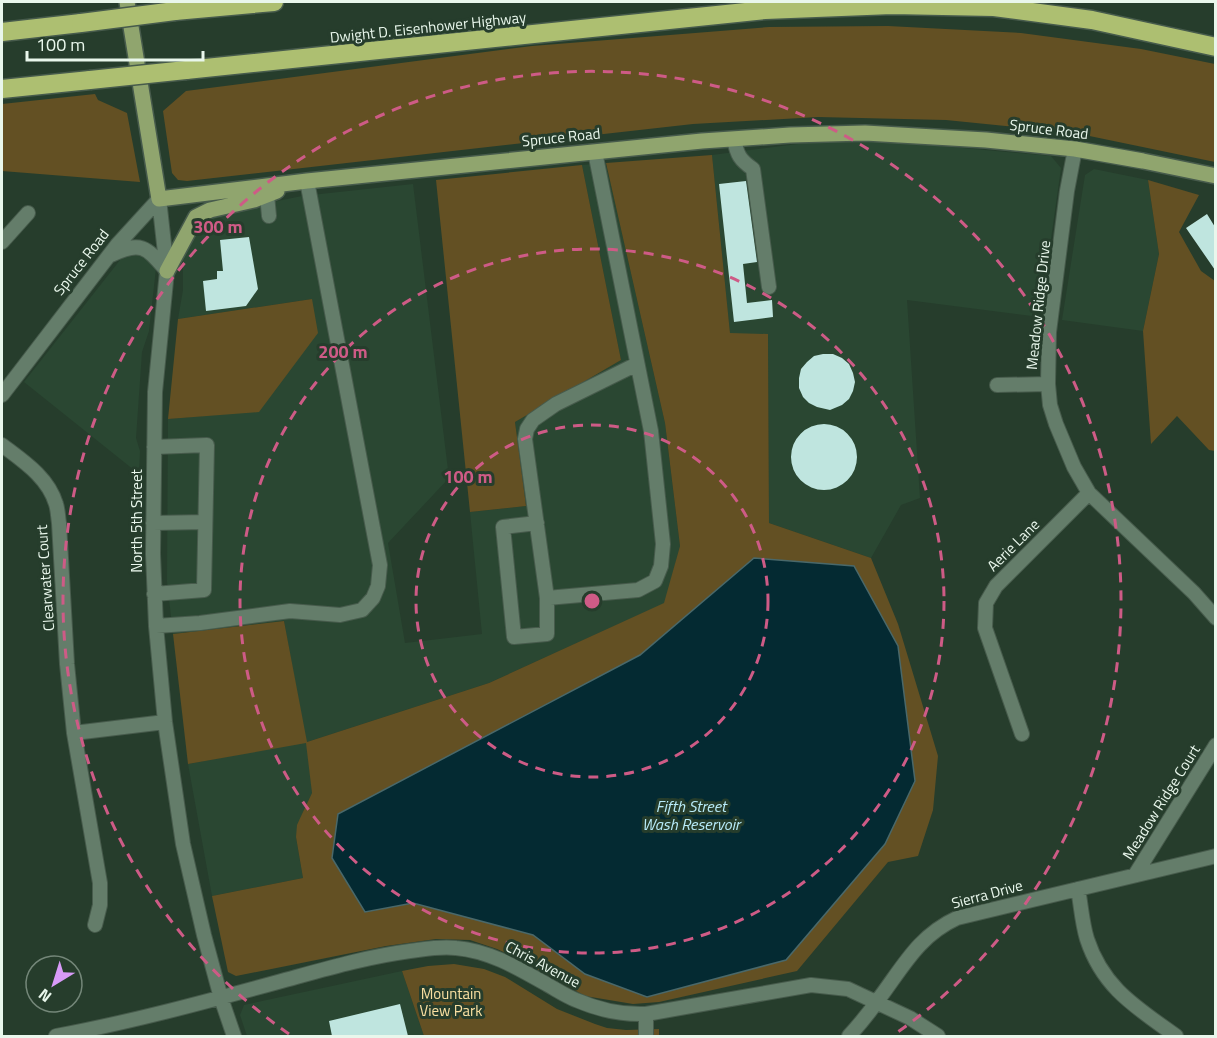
<svg xmlns="http://www.w3.org/2000/svg" width="1217" height="1038" font-family="'Titillium Web',sans-serif">
	<rect width="100%" height="100%" fill="#263d2c"/>
	<!-- built -->
	<path fill="#2a4732" d="M813,142H897L1051,156L1061,168L1040,317L907,300L920,498L901,505L871,558L769,523L768,335L730,334L712,155Z
		M606,163L665,423L680,546L665,603L489,683L307,742L312,793L302,814L296,837L303,878L212,896L188,764L306,742L284,621L173,634L167,581L168,419L259,411L312,299L178,319L183,290V253L197,226L206,219L219,213L302,196L413,184L449,478L388,543L405,643L482,634L470,512L526,506L515,422L621,360L582,165Z
		M1094,169L1148,180L1159,254L1143,331L1062,320L1085,175Z
		M143,253L156,268L149,331L142,352L136,438L140,451L139,474L24,382L124,255Z
		M402,971L424,1036H247L240,1015L244,1005Z"/>
	<!-- green -->
	<path fill="#635023" d="M888,26L1021,33L1141,49L1215,64V162L1075,133L946,120L818,117L693,124L187,181L178,180L172,173L163,111L186,91L532,46L769,27Z
		M95,94L98,100L127,113L140,182L2,171V104Z
		M712,155L730,333L768,334L769,523L871,558L898,624L938,756L933,810L918,856L888,862L797,971L659,1002L633,1004L585,996L523,961L497,949L470,940L436,939L386,946L236,976L228,972L212,896L303,878L296,837L297,825L302,814L312,793L306,743L188,764L173,634L284,621L307,742L489,683L664,603L680,546L665,423L606,163Z
		M582,165L621,360L515,422L526,506L470,512L436,180Z
		M1148,180L1199,195L1179,232L1201,271L1215,281V451L1209,450L1177,416L1151,444L1143,331L1159,254Z
		M312,299L318,333L259,412L168,419L178,319Z
		M454,964L484,969L505,977L557,1009L595,1024L607,1028L626,1030L659,1029V1036H424L402,971L428,966Z"/>
	<!-- water -->
	<path fill="#042a32" stroke="#49686a" stroke-width="1.5" d="M754,558L854,566L898,646L915,781L885,844L786,960L647,997L585,974L533,935L413,903L365,912L332,858L338,814L640,655Z"/>
	<!-- building -->
	<path fill="#bfe5df" d="M746,181L757,262L743,264L747,303L772,300L773,317L734,322L719,184Z
		M1207,214L1215,227V270L1186,228Z
		M249,237L258,289L246,306L206,311L203,281L217,279V271H223L220,240Z
		M823,354H833L842,358L849,364L853,373L855,382L853,391L849,399L842,405L830,410L817,407L809,403L803,397L799,388V378L801,369L807,362L814,356Z
		M791 457a33 33 0 1 1 66 0a33 33 0 1 1-66 0Z
		M400,1004L408,1036H332L329,1021Z"/>
	<g fill="none" stroke-linecap="round" stroke-linejoin="round">
		<defs>
			<path id="minor" d="M734,139C737,155 740,160 753,169L769,287
				M1075,149L1067,191L1049,332L1048,384L1050,405L1056,424L1074,467L1089,493L1194,593L1216,618
				M595,152L651,431L663,544L661,566L655,581L638,590L547,598L525,439L527,429L533,420L556,404L637,364
				M267,195L269,216
				M159,199L167,271L155,392L153,554L156,626L165,722L183,844L204,935L221,998L234,1036
				M2,242L28,213
				M111,255C142,240 147,248 167,271
				M997,385L1048,384
				M2,395L117,245L159,199
				M2,445C23,461 48,477 56,504C58,510 58,517 59,523L67,664L74,733L100,883V905L95,925
				M153,523L205,522
				M537,523L503,527L514,637L547,634V598
				M154,594L204,590L207,445L154,447
				M156,626L200,623L290,611L340,615L362,610L373,598L378,586L380,565L307,181
				M74,733L165,722
				M1022,734L985,628L986,603L996,586L1089,493
				M1135,875L1216,745
				M1078,889C1081,905 1082,923 1087,939C1103,988 1136,1007 1176,1036
				M56,1036C131,1022 205,1002 278,982C322,970 365,957 410,951C426,949 440,946 456,948C490,951 518,968 548,985C557,990 566,996 576,1000C599,1010 621,1015 646,1014L811,985L848,989L910,1018L938,1036
				M646,1036V1014
				M849,1036C859,1025 869,1013 878,1000C903,967 918,936 957,918L1216,856"/>
			<path id="major" d="M127,2L159,199L307,181L702,141L790,135L865,133L986,140L1075,149L1143,161L1216,176
				M167,271L196,217L210,210L254,200L277,191"/>
			<path id="highway" d="M175,11L274,2
				M2,32L81,23
				M186,70L765,10L892,5L994,7L1092,20L1216,47
				M2,89L90,80"/>
		</defs>
		<!-- minor casing -->
		<use href="#minor" stroke="#475b4c" stroke-width="16"/>
		<!-- major casing -->
		<use href="#major" stroke="#475b4c" stroke-width="18"/>
		<!-- highway casing -->
		<use href="#highway" stroke="#475b4c" stroke-width="21"/>
		<!-- minor -->
		<use href="#minor" stroke="#647d6a" stroke-width="14"/>
		<!-- major -->
		<use href="#major" stroke="#90a56e" stroke-width="15"/>
		<!-- highway -->
		<use href="#highway" stroke="#adbf71" stroke-width="18"/>
		<defs>
			<path id="highway-bridge" d="M81,23L175,11
				M90,80L186,70"/>
		</defs>
		<!-- highway-bridge casing -->
		<use href="#highway-bridge" stroke="#475b4c" stroke-width="21" stroke-linecap="butt"/>
		<!-- highway-bridge -->
		<use href="#highway-bridge" stroke="#adbf71" stroke-width="18"/>
	</g>
	<!-- distance rings -->
	<g fill="none" stroke="#ce5b86" stroke-width="3" stroke-dasharray="10 8">
		<circle cx="592" cy="601" r="176"/>
		<circle cx="592" cy="601" r="352"/>
		<path d="M289 1034A529 529 0 1 1 895 1034"/>
	</g>
	<g text-anchor="middle" dominant-baseline="central" stroke-width="6" stroke-linejoin="round" paint-order="stroke">
		<!-- street labels -->
		<g font-size="15" fill="#e9f7ec" stroke="#263d2c">
			<text transform="translate(428 27) rotate(-6)">Dwight D. Eisenhower Highway</text>
			<text transform="translate(1049 129) rotate(7)">Spruce Road</text>
			<text transform="translate(561 137) rotate(-6)">Spruce Road</text>
			<text transform="translate(81 262) rotate(-52)">Spruce Road</text>
			<text transform="translate(1038 305) rotate(-84)">Meadow Ridge Drive</text>
			<text transform="translate(136 521) rotate(-90)">North 5th Street</text>
			<text transform="translate(1013 545) rotate(-45)">Aerie Lane</text>
			<text transform="translate(45 578) rotate(-94)">Clearwater Court</text>
			<text transform="translate(1161 802) rotate(-58)">Meadow Ridge Court</text>
			<text transform="translate(987 894) rotate(-15)">Sierra Drive</text>
			<text transform="translate(543 964) rotate(28)">Chris Avenue</text>
		</g>
		<!-- park labels -->
		<g font-size="15" fill="#fae0a2" stroke="#263d2c">
			<text x="451" y="993">Mountain<tspan x="451" dy="17">View Park</tspan></text>
		</g>
		<!-- water labels -->
		<g font-size="16" font-style="italic" fill="#b9ecfa" stroke="#263d2c">
			<text x="691" y="806">Fifth Street<tspan x="691" dy="18">Wash Reservoir</tspan></text>
		</g>
	</g>
	<circle cx="592" cy="601" r="9" fill="#ce5b86" stroke="#263d2c" stroke-width="3"/>
	<g font-size="18" text-anchor="middle" font-weight="bold" fill="#ce5b86" stroke="#263d2c" stroke-width="6" stroke-linejoin="round" paint-order="stroke">
		<text x="218" y="233">300 m</text>
		<text x="343" y="358">200 m</text>
		<text x="468" y="483">100 m</text>
	</g>
	<!-- border -->
	<rect width="1217" height="1038" fill="none" stroke="#e9f7ec" stroke-width="6"/>
	<!-- north arrow -->
	<g transform="translate(54 984) rotate(218)"><circle r="28" fill="#263d2c" stroke="#748779" stroke-width="1.5"/>
	<path d="M0-4.5L10 22L0 15L-10 22Z" fill="#d89af8"/>
	<text y="-9" font-size="16" font-weight="bold" text-anchor="middle" fill="#e9f7ec">N</text>
	</g>
	<!-- scale -->
	<path d="M27 51v9h176v-9" fill="none" stroke="#e9f7ec" stroke-width="3"/>
	<text x="36" y="51" font-size="18" fill="#e9f7ec" stroke="#263d2c" stroke-width="4.5" paint-order="stroke">100 m</text>
</svg>
